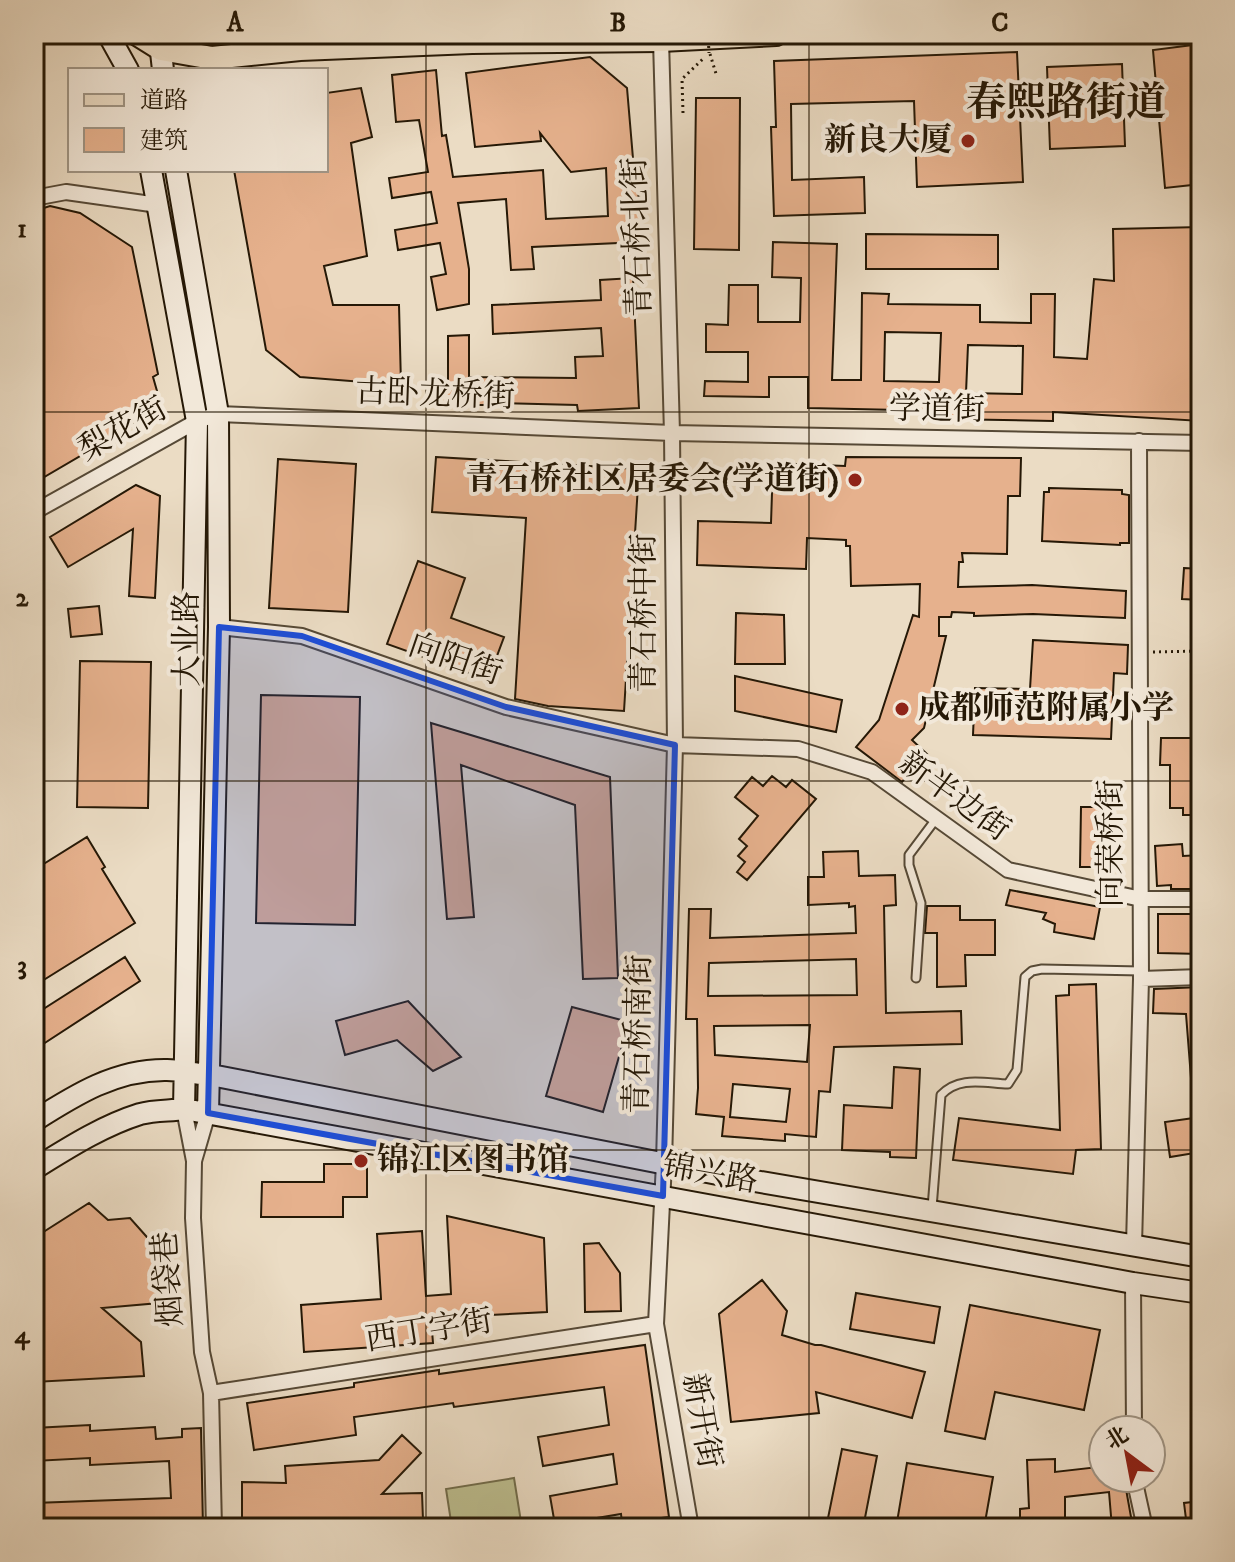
<svg xmlns="http://www.w3.org/2000/svg" width="1235" height="1562" font-family="'IM FELL DW Pica','Noto Serif SC',serif">
	<rect width="100%" height="100%" fill="#ebdcc4"/>
	<filter id="stains"><feTurbulence type="fractalNoise" baseFrequency=".0025" numOctaves="4"/><feColorMatrix values="0 0 0 0 .2 0 0 0 0 .09 0 0 0 0 .02 0 0 0 .5 -.17"/></filter>
	<radialGradient id="worn" r=".72"><stop offset=".6" stop-color="#630" stop-opacity="0"/><stop offset="1" stop-color="#630" stop-opacity=".3"/></radialGradient>
	<!-- green -->
	<path fill="#bdbf90" stroke="#716c4b" stroke-width="2" d="M514,1478L522,1528H452L446,1489Z"/>
	<!-- building -->
	<path fill="#e6b18d" stroke="#251806" stroke-width="2" fill-rule="evenodd" d="M1201,44V184L1165,188L1153,50Z
		M1017,52L1023,182L917,187L914,101L791,104L792,180L864,177L865,213L774,216L771,127H776L774,61Z
		M590,57L627,88L635,182H638L640,242L532,247L534,269L511,270L506,199L458,203L469,269V304L437,310L431,277L446,274L440,243L398,250L395,230L437,223L431,192L392,198L389,178L428,172L419,120L396,122L392,75L436,70L442,136L446,135L453,177L543,170L546,219L608,216L606,168L571,172L540,133L541,141L475,147L466,73Z
		M1122,64L1125,146L1050,149L1047,67Z
		M361,88L372,137L351,143L367,256L324,266L333,305H399L401,385L300,377L266,350L234,170H326V93Z
		M696,98H740L739,250L694,249Z
		M50,206L80,213L132,247L158,374L153,377L157,391L154,404L131,421L133,425L34,483V211Z
		M1201,227V421L1053,412V421L945,419V411L808,408V377H769V397L704,396L705,381L748,382V352H706V324L728,325L729,285H758V322H800L801,278L772,277L773,242L837,244L832,380H861L862,293L889,294L888,304L980,305V322L1031,323V294H1055L1054,357L1087,359L1094,279L1114,281L1113,229ZM885,332L941,333L939,382L884,381ZM968,345L1023,346L1022,394L966,393Z
		M866,234L998,235V269H866Z
		M633,278L639,408L578,411L577,405L497,403V405H431V381H448V336L469,335V377L576,378L575,357L603,356L601,328L493,334L492,305L601,300L600,280Z
		M436,457L639,469L624,711L548,706L515,699L526,518L432,512Z
		M846,457L1021,458L1020,496H1008L1007,554L962,553L963,562H959L958,587L1032,585L1126,591L1125,618L1033,614L974,616V613L952,612L951,617H939V636H946L924,728L912,740L927,754L902,782L856,747L879,720L913,615L919,617L920,584L851,586L850,546H846V540L807,538L806,569L697,565L698,521L771,523L773,463L845,466Z
		M278,459L356,464L348,612L269,608Z
		M136,485L160,496L155,598L129,596L133,529L68,567L50,537Z
		M1049,488L1122,490V494L1129,495V543H1120V545L1042,541L1044,492H1049Z
		M418,561L465,578L451,618L504,637L488,680L387,644Z
		M1184,568L1201,569V600L1182,599Z
		M99,606L102,634L71,637L68,609Z
		M736,613L784,615L785,664H735Z
		M1033,640L1128,645L1127,674L1114,673L1111,739L973,735L975,688L1030,689Z
		M80,661L151,662L148,808L77,807Z
		M735,676L842,700L836,732L735,711Z
		M261,695L360,697L355,925L256,923Z
		M431,723L610,777L618,978L583,979L575,805L461,765L474,917L447,919Z
		M1161,738H1201V815H1183V808H1170V765H1160Z
		M772,776L786,787L792,780L816,799L747,880L737,872L745,862L738,856L747,846L739,839L758,816L735,797L752,777L763,786Z
		M1081,807H1111V867H1080Z
		M87,837L105,867L102,869L135,923L34,986V870Z
		M1182,844L1183,856L1201,855V889H1171V885L1157,886L1155,846Z
		M858,851L859,876L895,875L896,905L884,906L886,1013L961,1011L962,1044L834,1047L830,1092L819,1091L816,1137L785,1134V1141L722,1136L724,1117L696,1114L698,1088L697,1019H686L689,909H711L710,938L856,933L855,906L849,907V903L808,905V877H824L823,852ZM856,959L857,995L708,996L709,963ZM810,1025L807,1062L715,1055L714,1026ZM733,1084L790,1089L786,1122L730,1117Z
		M1010,890L1100,907L1094,939L1054,932L1055,924L1043,919L1046,913L1006,905Z
		M927,906H960V920H995V955H965L966,986L937,987V933H925Z
		M1158,914H1201V954L1158,953Z
		M125,957L140,981L34,1050V1015Z
		M1096,984L1101,1149L1076,1150L1073,1174L953,1160L959,1118L1060,1130L1056,996L1069,995V985Z
		M1201,987V1077L1191,1078L1186,1014L1153,1013L1154,989Z
		M408,1001L461,1057L433,1071L397,1040L345,1055L336,1021Z
		M572,1007L629,1022L603,1112L546,1096Z
		M894,1067L920,1069L916,1158L890,1157V1152L842,1150L844,1105L892,1108Z
		M1201,1117V1152L1170,1157L1165,1122Z
		M324,1164H367V1197H343V1217H261L262,1182H324Z
		M89,1203L108,1220L130,1218L154,1245L159,1303L102,1308L141,1342L144,1376L34,1382V1238Z
		M447,1216L544,1238L547,1312L431,1318L433,1343L304,1352L301,1305L381,1299L377,1234L422,1231L426,1296L451,1294Z
		M599,1243L620,1273L621,1311L585,1312L584,1244Z
		M762,1280L787,1311L782,1335L815,1345H821L925,1372L912,1418L816,1392L819,1413L731,1422L719,1314Z
		M856,1293L940,1307L934,1343L850,1329Z
		M970,1305L1100,1330L1084,1410L995,1392L985,1439L945,1431Z
		M645,1345L669,1517L622,1523L621,1514L555,1525L550,1496L617,1484L613,1454L543,1466L538,1437L609,1425L604,1387L454,1407L453,1403L354,1417L356,1435L254,1450L247,1403L354,1387V1383L439,1370V1374Z
		M90,1425V1431L155,1427L156,1439L182,1437V1429L201,1428L203,1528H34V1503L171,1498L169,1461L90,1465V1458L34,1461V1428Z
		M402,1435L421,1453L382,1494L422,1493L423,1520L242,1528V1482L286,1483L285,1466L379,1460Z
		M842,1449L877,1456L863,1528H826Z
		M1055,1459V1472L1098,1467L1099,1478H1124L1133,1528H1112L1109,1492L1065,1497V1528H1020V1509L1029,1508L1027,1460Z
		M907,1463L993,1477L984,1528H896Z
		M1201,1501V1525L1187,1527L1184,1503Z"/>
	<g fill="none" stroke-linecap="round" stroke-linejoin="round">
		<defs>
			<path id="service" d="M916,978L921,903L909,865V855L936,819
				M932,1208L941,1095C959,1076 983,1083 1008,1084L1017,1070L1025,977L1032,971L1042,969L1141,971"/>
			<path id="minor" d="M661,40L672,433L675,745L664,1163L656,1324L691,1528
				M34,198L66,192L158,205
				M34,512L197,421L218,414L672,433L1201,443
				M219,627L302,636L506,707L675,745L798,749L872,772L1008,870L1141,899H1201
				M1141,979L1201,977
				M184,1109L194,1161L208,1113
				M194,1161L193,1218L202,1352L211,1393L214,1528
				M1134,1245L1141,979L1139,441
				M1133,1283L1134,1430
				M211,1393L656,1324
				M1134,1478L1145,1528"/>
			<path id="secondary" d="M108,34L128,70
				M159,34L163,70
				M151,170L197,421L184,1109
				M176,170L218,414L219,627L208,1113
				M34,1121C75,1095 116,1069 167,1070C181,1070 196,1074 211,1075L743,1179L1201,1257
				M34,1169C68,1148 102,1126 140,1114C154,1110 170,1111 184,1109L1133,1283L1201,1293"/>
			<path id="primary" d="M137,34L161,49L212,58L300,49L472,42L661,40L776,34"/>
		</defs>
		<!-- service casing -->
		<use href="#service" stroke="#564936" stroke-width="11"/>
		<!-- minor casing -->
		<use href="#minor" stroke="#564936" stroke-width="18"/>
		<!-- secondary casing -->
		<use href="#secondary" stroke="#251806" stroke-width="24"/>
		<!-- primary casing -->
		<use href="#primary" stroke="#251806" stroke-width="26"/>
		<!-- path -->
		<path stroke="#251806" stroke-width="3" stroke-dasharray="2 4" stroke-linecap="butt" d="M710,54L717,77
			M683,113L682,79L705,57
			M1153,652L1201,651"/>
		<!-- service -->
		<use href="#service" stroke="#f2e8d9" stroke-width="7"/>
		<!-- minor -->
		<use href="#minor" stroke="#f2e8d9" stroke-width="14"/>
		<!-- secondary -->
		<use href="#secondary" stroke="#f2e8d9" stroke-width="20"/>
		<!-- primary -->
		<use href="#primary" stroke="#ebdcc4" stroke-width="22"/>
		<!-- path-bridge -->
		<path stroke="#251806" stroke-width="3" stroke-dasharray="2 4" stroke-linecap="butt" d="M708,34L709,53"/>
	</g>
	<!-- marked area -->
	<path fill="#1d4ed8" fill-opacity="0.2" stroke="#1d4ed8" stroke-width="6" stroke-linejoin="round" d="M219,627L302,636L506,707L675,745L663,1196L208,1113Z"/>
	<!-- grid -->
	<path fill="none" stroke="#251806" stroke-width="2" stroke-opacity="0.55" d="M426,34V1528M809,34V1528M34,412H1201M34,781H1201M34,1150H1201"/>
	<!-- markers -->
	<g fill="#8f2418" stroke="#f2e8d9" stroke-width="3">
		<circle cx="968" cy="141" r="8"/>
		<circle cx="855" cy="480" r="8"/>
		<circle cx="902" cy="709" r="8"/>
		<circle cx="361" cy="1161" r="8"/>
	</g>
	<g text-anchor="middle" dominant-baseline="central" stroke-width="8" stroke-linejoin="round" paint-order="stroke">
		<!-- poi labels -->
		<g font-size="32" font-weight="bold" fill="#251806" stroke="#f2e8d9" text-anchor="end">
			<text x="952" y="141">新良大厦</text>
			<text x="839" y="480">青石桥社区居委会(学道街)</text>
			<text x="918" y="709" text-anchor="start">成都师范附属小学</text>
			<text x="377" y="1161" text-anchor="start">锦江区图书馆</text>
		</g>
		<!-- street labels -->
		<g font-size="32" fill="#251806" stroke="#f2e8d9">
			<text transform="translate(638 237) rotate(-92)">青石桥北街</text>
			<text transform="translate(435 395) rotate(2)">古卧龙桥街</text>
			<text transform="translate(937 410) rotate(1)">学道街</text>
			<text transform="translate(123 430) rotate(-29)">梨花街</text>
			<text transform="translate(645 613) rotate(-90)">青石桥中街</text>
			<text transform="translate(188 639) rotate(-90)">大业路</text>
			<text transform="translate(455 660) rotate(19)">向阳街</text>
			<text transform="translate(954 797) rotate(36)">新半边街</text>
			<text transform="translate(1112 843) rotate(-90)">向荣桥街</text>
			<text transform="translate(639 1034) rotate(-89)">青石桥南街</text>
			<text transform="translate(710 1174) rotate(10)">锦兴路</text>
			<text transform="translate(169 1279) rotate(-94)">烟袋巷</text>
			<text transform="translate(429 1331) rotate(-9)">西丁字街</text>
			<text transform="translate(701 1421) rotate(80)">新开街</text>
		</g>
		<!-- district labels -->
		<g font-size="40" font-weight="bold" fill="#251806" stroke="#f2e8d9">
			<text x="1066" y="104">春熙路街道</text>
		</g>
	</g>
	<!-- margin -->
	<rect width="1235" height="1562" fill="none" stroke="#ebdcc4" stroke-width="88"/>
	<!-- legend -->
	<rect x="68" y="68" width="260" height="104" fill="#f2e8d9" stroke="#a09585" stroke-width="2"/>
	<rect x="84" y="94" width="40" height="12" fill="#ebdcc4" stroke="#a09585" stroke-width="2"/>
	<text x="140" y="108" font-size="24" fill="#251806">道路</text>
	<rect x="84" y="128" width="40" height="24" fill="#e6b18d" stroke="#a09585" stroke-width="2"/>
	<text x="140" y="148" font-size="24" fill="#251806">建筑</text>
	<!-- north arrow -->
	<g transform="translate(1127 1454) rotate(328)"><circle r="38" fill="#f2e8d9" stroke="#a09585" stroke-width="2"/>
	<path d="M0-6L14 30L0 20L-14 30Z" fill="#8f2418"/>
	<text y="-12" font-size="22" font-weight="bold" text-anchor="middle" fill="#251806">北</text>
	</g>
	<rect x="44" y="44" width="1147" height="1474" fill="none" stroke="#251806" stroke-width="3"/>
	<g font-size="26" text-anchor="middle" font-weight="bold" fill="#251806">
		<text x="235" y="31">A</text>
		<text x="618" y="31">B</text>
		<text x="1000" y="31">C</text>
		<text x="22" y="237">1</text>
		<text x="22" y="606">2</text>
		<text x="22" y="974">3</text>
		<text x="22" y="1343">4</text>
	</g>
	<rect width="100%" height="100%" filter="url(#stains)"/>
	<rect width="100%" height="100%" fill="url(#worn)"/>
</svg>
